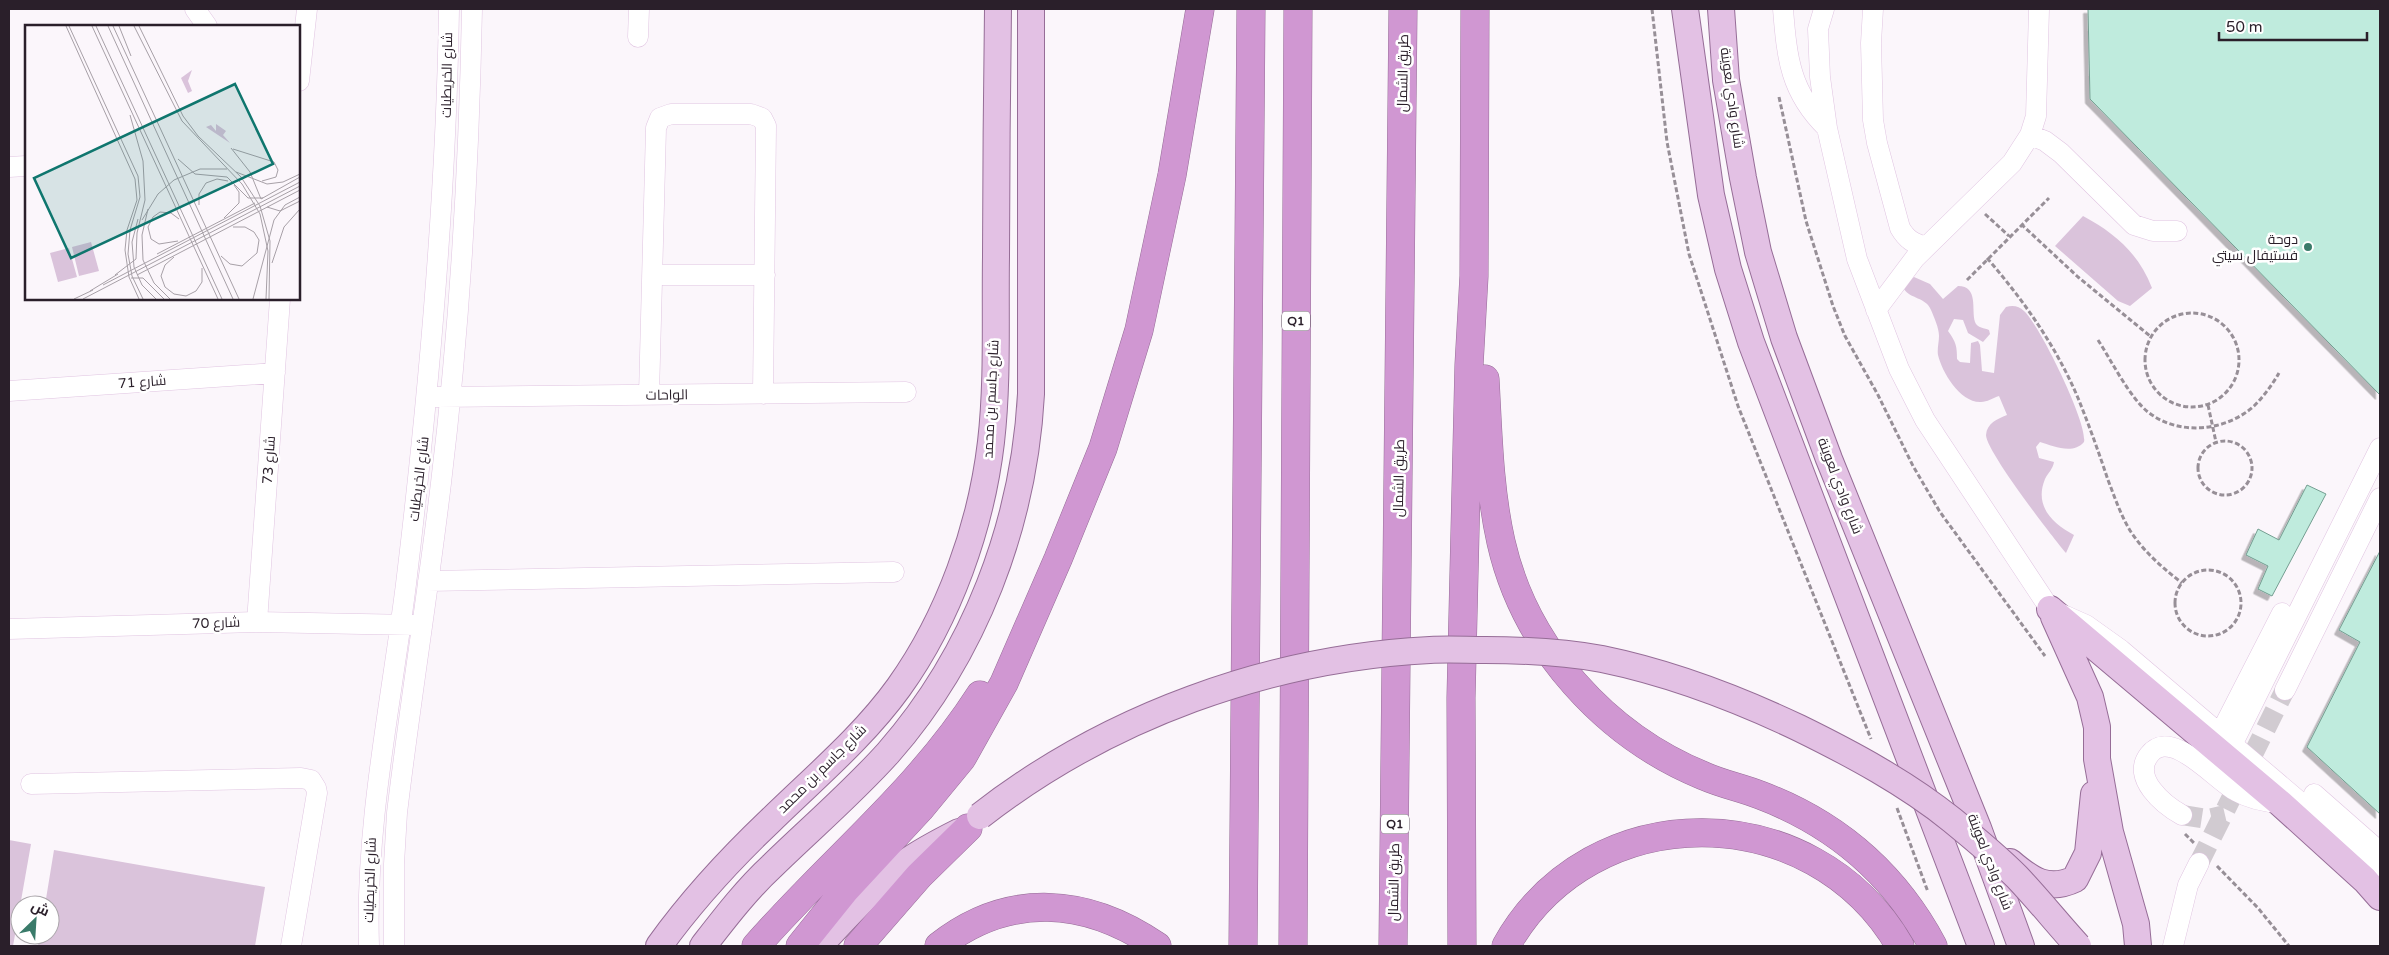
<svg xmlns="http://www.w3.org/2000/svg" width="2389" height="955" font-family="'Varela Round',Cairo,sans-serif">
	<defs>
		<filter id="shadow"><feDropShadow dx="-4.5" dy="4.5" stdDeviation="0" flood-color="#0004"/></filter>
	</defs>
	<rect width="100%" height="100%" fill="#fbf6fb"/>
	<!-- green -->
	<path fill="#dac3db" d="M2083,216C2115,233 2139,254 2152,288L2130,306L2118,301L2055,246Z
		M1914,277L1930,284L1943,299L1958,286C1979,286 1971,310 1975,322C1977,328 1985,328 1989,330L1990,334L1983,342L1968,333L1963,320L1954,319L1948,331C1956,342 1957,346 1957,359L1960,362L1970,363L1971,343L1978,341L1980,345L1982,371L1994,373L2000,315L2006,307C2013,305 2019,306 2024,311C2039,324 2088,423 2084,442C2073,455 2053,446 2040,442L2036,447L2039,458L2054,462C2053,469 2048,473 2045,479C2034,506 2052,523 2074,535L2066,553C2053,538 1986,451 1986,435C1987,423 1997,419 2007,415L1999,396C1993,398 1987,402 1981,402C1960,403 1942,372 1938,355C1937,349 1939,342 1939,336C1939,328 1934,317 1931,310C1926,297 1910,299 1904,289L1906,282Z
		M9,840L31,844L13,946H9Z
		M54,850L265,887L255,946H38L40,935H50V905H45Z"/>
	<!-- building -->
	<path fill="#bfebdd" stroke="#749e91" filter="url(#shadow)" d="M2088,9H2380V395L2090,99Z
		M2307,485L2326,494L2272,596L2258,589L2268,566L2246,555L2258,529L2279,540Z
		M2380,551V814L2307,747L2360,642L2339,630Z"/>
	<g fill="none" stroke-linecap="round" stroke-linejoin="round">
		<!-- minor-tunnel -->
		<path stroke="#d1cbd1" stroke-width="20" stroke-dasharray="20 10" stroke-linecap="butt" d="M2182,815L2208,819L2225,815
			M2199,863L2285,690"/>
		<defs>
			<path id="minor" d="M195,9L207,26
				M1783,9C1787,58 1790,92 1827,128
				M1824,9L1818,29L1820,77L1827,128L1857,259L1899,369L1925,420L2050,609L2086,625L2121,650L2380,870
				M1873,9L1871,43L1873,120L1877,143L1900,228C1907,240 1913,243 1926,247
				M638,37L639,9
				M299,81L307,9
				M2030,135L2045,141L2061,153L2134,225L2153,231H2177
				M9,167L26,166
				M652,275H765
				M1876,310L1915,258L2012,163L2030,135L2036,116L2039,9
				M9,391L275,373
				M649,395L656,128L660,118L671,114H751L762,118L766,126L763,394
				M437,397L906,392
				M428,581L894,572
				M257,622L280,299
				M9,629L257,622L414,625
				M2285,690L2380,498
				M2220,734L2282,613
				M2232,745L2380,448
				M31,784L301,778L311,780L316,788L317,793L291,946
				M2314,794L2380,852
				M2182,815C2164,805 2131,778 2149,755C2171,726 2215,780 2236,791C2250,799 2265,802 2280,803
				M369,946C365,824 391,705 406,584C429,393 446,202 449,9
				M394,946V864L397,813C410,703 428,593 441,483C460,326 469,167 472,9
				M2173,946L2188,885L2199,863"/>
			<path id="major" d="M1685,9L1711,195L1728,269L1751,342L1981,946
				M1721,9L1726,80L1743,178L1758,252L1784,338L1829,459L1978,828L2021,946
				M2050,609L2280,803L2365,880L2380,897
				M2054,617L2090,697L2097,727V759L2110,832L2136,924L2138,946
				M2010,862C2031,880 2048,892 2075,879L2088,853L2094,794
				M659,946C692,900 730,859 771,820C815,777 863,737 899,687C949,617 981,527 991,442C998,381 995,318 996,257C996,174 997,92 998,9
				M703,946C724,919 746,890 772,866C811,828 852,793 888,753C975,654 1024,524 1031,394V9
				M819,946C845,918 872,888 902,865C920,852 939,842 959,832"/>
			<path id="highway" d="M1485,379C1488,433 1489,489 1501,542C1525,648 1606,736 1704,776C1722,784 1742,788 1760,795C1837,824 1894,873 1933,946
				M756,946C831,860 917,793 980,695
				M800,946L845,890L920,809L962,758L1004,683L1058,559L1103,448L1139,330L1172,175L1200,9
				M858,946L919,876L968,828
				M939,946C1009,891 1087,898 1157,946
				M1243,946L1251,9
				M1293,946L1298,9
				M1393,946L1403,9
				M1462,946L1461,698L1469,365L1474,276L1475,9
				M1506,946C1591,794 1813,796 1900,946"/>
		</defs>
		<!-- minor casing -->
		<use href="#minor" stroke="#e0c4e1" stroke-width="21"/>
		<!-- major casing -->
		<use href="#major" stroke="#966d97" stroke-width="28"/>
		<!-- highway casing -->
		<use href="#highway" stroke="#966d97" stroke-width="29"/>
		<!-- path -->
		<path stroke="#978f97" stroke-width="3" stroke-dasharray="5 2.5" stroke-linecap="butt" d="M1652,9L1667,142L1689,254L1738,406L1871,739
			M1779,97L1806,221L1833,306L1845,336L1878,395L1913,466L1940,512L2045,656
			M1985,214L2009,236
			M2021,224L2078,277L2150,336
			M1987,258C2024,301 2056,346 2078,398C2089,425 2099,453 2108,480C2115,498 2121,516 2131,532C2145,553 2163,568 2182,583
			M1967,280L2049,198
			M2145 360a47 47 0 1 1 94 0a47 47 0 1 1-94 0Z
			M2098,340C2111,360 2130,398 2148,412C2178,436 2225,432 2254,406C2264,396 2272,385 2279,373
			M2208,405L2216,442
			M2198 468a27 27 0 1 1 54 0a27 27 0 1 1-54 0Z
			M2175 603a33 33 0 1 1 66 0a33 33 0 1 1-66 0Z
			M1897,808L1928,892
			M2185,834L2195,844
			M2217,866L2258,908L2289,946"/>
		<!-- minor -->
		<use href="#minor" stroke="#fff" stroke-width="20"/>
		<!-- major -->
		<use href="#major" stroke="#e3c1e4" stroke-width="26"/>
		<!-- highway -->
		<use href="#highway" stroke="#d097d2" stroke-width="28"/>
		<defs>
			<path id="major-bridge" d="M980,816C1107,717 1269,658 1430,650C1448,649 1467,650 1485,650C1523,650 1564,652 1602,659C1670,673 1736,698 1799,728C1852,754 1906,783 1952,820C1974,838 1997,857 2017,877C2038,899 2057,923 2078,946"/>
		</defs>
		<!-- major-bridge casing -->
		<use href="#major-bridge" stroke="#966d97" stroke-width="28" stroke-linecap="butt"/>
		<!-- major-bridge -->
		<use href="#major-bridge" stroke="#e3c1e4" stroke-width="26"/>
	</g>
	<!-- markers -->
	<circle fill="#3a7b6a" stroke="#fff" stroke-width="2" cx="2308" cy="247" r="5"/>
	<g text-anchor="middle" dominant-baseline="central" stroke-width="5" stroke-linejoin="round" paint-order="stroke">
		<!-- shield labels -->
		<g fill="#fff" stroke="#6a626a" stroke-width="1">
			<rect x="1282" y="311.5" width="28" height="19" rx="4"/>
			<rect x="1381" y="814.5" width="28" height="19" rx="4"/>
		</g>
		<g font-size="12" font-weight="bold" fill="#2a1f2a">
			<text x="1296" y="321">Q1</text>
			<text x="1395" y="824">Q1</text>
		</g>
		<!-- street labels -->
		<g font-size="14" fill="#2a1f2a" stroke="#fff">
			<text transform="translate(1403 73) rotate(-89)">طريق الشمال</text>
			<text transform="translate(447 75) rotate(-89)">شارع الخريطيات</text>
			<text transform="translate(1732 98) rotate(82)">شارع وادي لعوينة</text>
			<text transform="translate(142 382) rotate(-4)">شارع 71</text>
			<text transform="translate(667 395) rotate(-1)">الواحات</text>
			<text transform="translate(991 399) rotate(-87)">شارع جاسم بن محمد</text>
			<text transform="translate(269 460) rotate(-86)">شارع 73</text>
			<text transform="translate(1399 478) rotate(-89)">طريق الشمال</text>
			<text transform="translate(419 479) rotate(-83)">شارع الخريطيات</text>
			<text transform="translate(1840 486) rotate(69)">شارع وادي لعوينة</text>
			<text transform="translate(216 623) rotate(-2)">شارع 70</text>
			<text transform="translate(822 769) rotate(-45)">شارع جاسم بن محمد</text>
			<text transform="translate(1990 862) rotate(69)">شارع وادي لعوينة</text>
			<text transform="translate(370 880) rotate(-88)">شارع الخريطيات</text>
			<text transform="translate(1394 882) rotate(-89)">طريق الشمال</text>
		</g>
		<!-- poi labels -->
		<g font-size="14" fill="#2a1f2a" stroke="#fff" text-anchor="end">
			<text x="2298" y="239">دوحة<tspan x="2298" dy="16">فستيفال سيتي</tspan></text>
		</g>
	</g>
	<!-- overview -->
	<g transform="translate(25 25)">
		<rect width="275" height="275" fill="#fbf6fb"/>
		<path d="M167,45L163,56L167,66L163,68L156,53ZM186,100L191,106V99L201,106L198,110L205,118L181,102ZM66,217L74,246L54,251L47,222ZM44,223L52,252L33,257L25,228Z" fill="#dac3db"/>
		<path fill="none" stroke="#a7a0a7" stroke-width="1" d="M41,1L110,154L112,175L102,205L100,225L104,252L114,274M44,1L113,151L115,172L105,205L103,229L107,251L118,274M67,1L193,274M71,1L197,274M83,1L208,274M88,1L214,274M94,1L106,31M109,1L157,96L217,159L235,189L243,226L241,274M114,1L158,91L173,111L216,152L235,181L245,216L244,274M206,123L225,147L236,174M208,124L249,137L253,145L251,152L237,156M153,134L170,149L202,152L223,173H238M211,147L242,159L258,157L275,149M236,174L275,152M174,180V169L181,158L192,154L203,156M242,182L255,186L275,176M123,184L117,210L118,235L129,258L145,274M199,193L214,178V167L209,160M113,194L107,217L109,242L117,260L131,274M117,195L133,169L149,155L175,144H202M153,216L134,219L126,214L123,202L128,192L135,187L146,188L154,194M132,229L230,178M196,231L205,239L217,241L232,228L234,215L229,207L220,202H208M149,232L140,240L136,251L140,262L149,269L161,271L171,266L177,257V243M247,238L259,202L275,184M90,250L111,234L112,208L120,175L118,136L105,90M112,250L275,165M106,253H118L139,274M78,260L275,157M65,266L93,249M49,274L68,265M58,274L275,161M228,274L249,195L260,180L275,172"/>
		<path fill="#0f766e" fill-opacity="0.15" stroke="#0f766e" stroke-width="2.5" d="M210,59L248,139L46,233L9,153Z"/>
		<rect width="275" height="275" fill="none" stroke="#2a1f2a" stroke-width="2.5"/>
	</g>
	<!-- border -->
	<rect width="2389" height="955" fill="none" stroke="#2a1f2a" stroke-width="20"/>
	<!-- north arrow -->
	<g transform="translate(35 920) rotate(25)"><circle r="24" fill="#ffffff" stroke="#aaa5aa"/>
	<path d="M0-4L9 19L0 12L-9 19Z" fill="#3a7b6a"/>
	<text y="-8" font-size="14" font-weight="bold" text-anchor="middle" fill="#2a1f2a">ش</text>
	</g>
	<!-- scale -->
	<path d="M2219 32v8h148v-8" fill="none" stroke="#2a1f2a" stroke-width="2.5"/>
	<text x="2226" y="32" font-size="15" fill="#2a1f2a" stroke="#ffffff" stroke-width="4" paint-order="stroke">50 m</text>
</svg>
